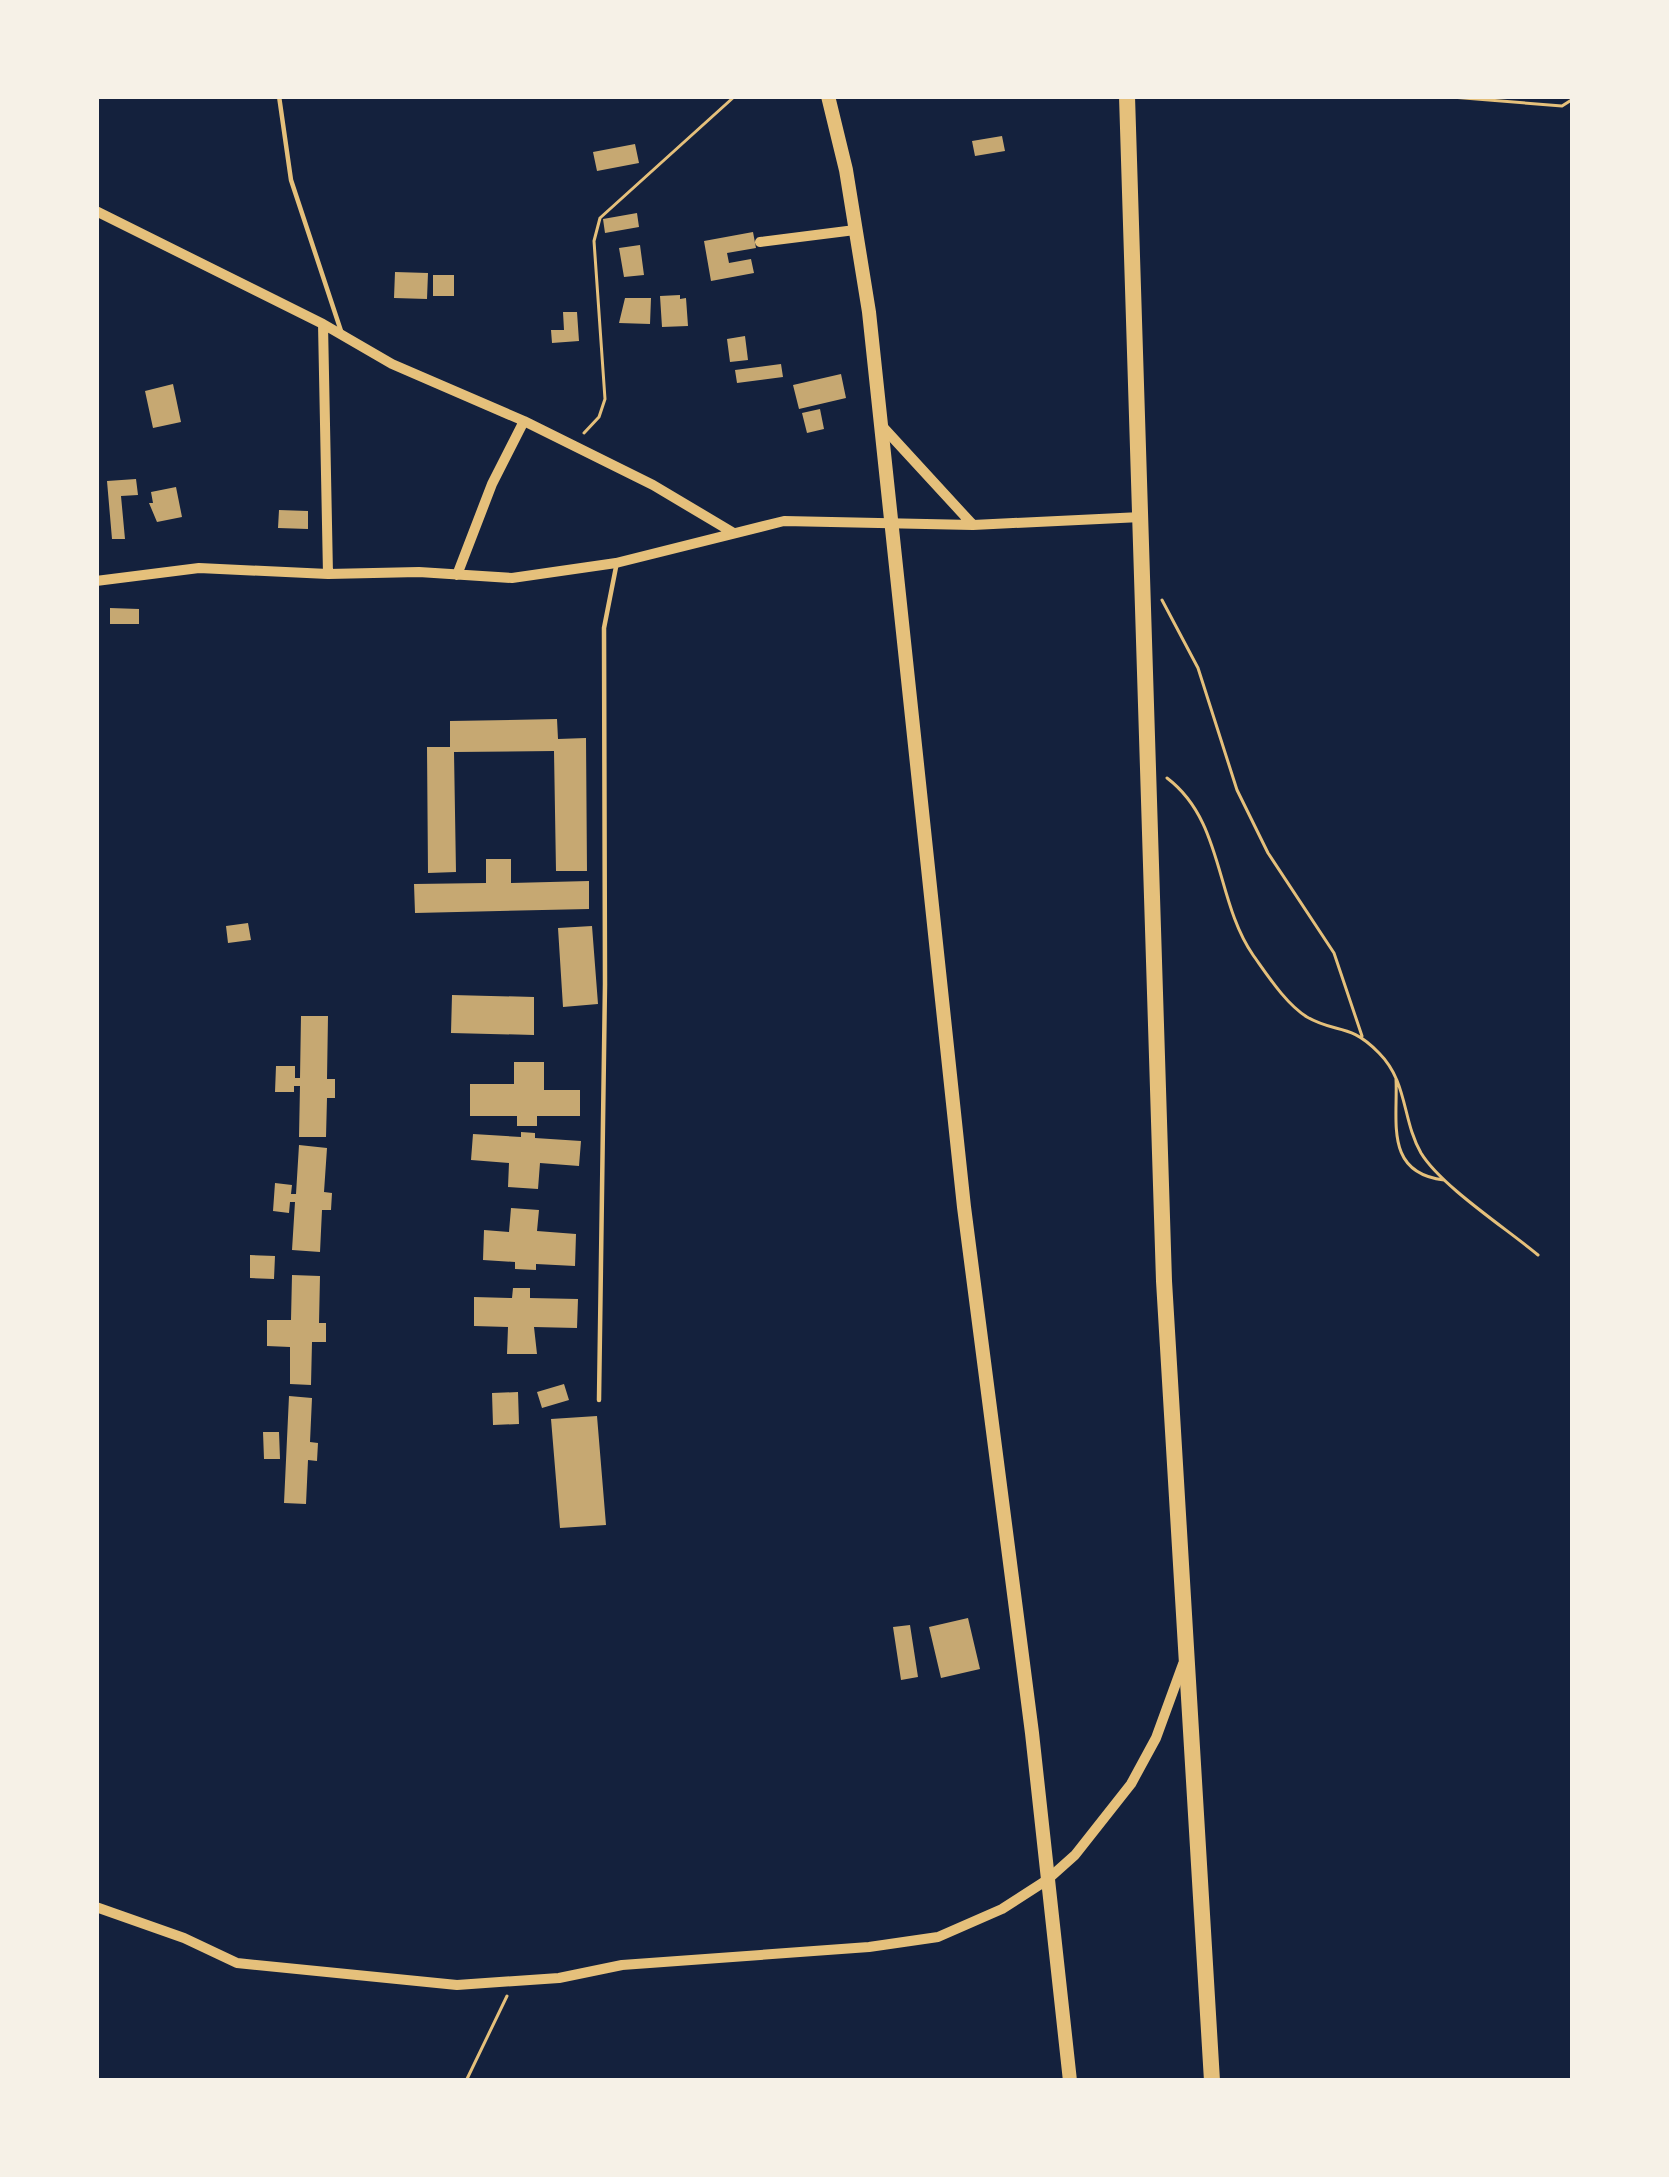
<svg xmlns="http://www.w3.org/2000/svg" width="1669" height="2177" font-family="'IBM Plex Sans',sans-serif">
	<rect width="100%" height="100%" fill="#14213d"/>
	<!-- building -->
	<path fill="#c6a872" d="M1002,136L1005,151L975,156L972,141Z
		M635,144L639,163L597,171L593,152Z
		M637,213L639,227L605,233L603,219Z
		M753,232L756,248L727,253L729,263L751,259L754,273L711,281L704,241Z
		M640,245L644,275L624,277L619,248Z
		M395,272L428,273L427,299L394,298Z
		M433,275H454V296H433Z
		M680,295V299L686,298L688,326L662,327L660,296Z
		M625,298H651L650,324L619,323Z
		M563,312H577L579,341L552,343L551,330H564Z
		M745,336L748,360L730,362L727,339Z
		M781,364L783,377L737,383L735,370Z
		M841,374L846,398L799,409L793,385Z
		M173,384L181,422L153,428L145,391Z
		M820,409L824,429L807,433L802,413Z
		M136,479L138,495L121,496L125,539H112L107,481Z
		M176,487L182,517L157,522L149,503H153L151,492Z
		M279,510L308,511V529L278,528Z
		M110,608L139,609V624H110Z
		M557,719L558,739L586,738L587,871H556L554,751L454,752L456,872L428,873L427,747H450V721Z
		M486,859H511V883L589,881V909L415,913L414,884L486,883Z
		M248,923L251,940L228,943L226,926Z
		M592,926L598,1004L563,1007L558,928Z
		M452,995L534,997V1035L451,1033Z
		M301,1016H328L327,1079H335V1098H327L326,1137H299L300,1086H294V1092H275L276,1066H295V1078H300Z
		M514,1062H544V1090H580V1116H537V1126H517V1116H470V1084H514Z
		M521,1132L535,1133V1138L581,1141L579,1166L540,1163L538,1189L508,1187L509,1163L471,1160L473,1134L521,1137Z
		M299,1145L327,1148L324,1192L332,1193L331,1210H322L320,1252L292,1250L295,1202H290L289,1213L273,1211L275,1183L292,1185L291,1194H296Z
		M511,1208L539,1210L537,1231L576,1234L575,1266L536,1264V1270L515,1269V1262L483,1260L484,1230L509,1232Z
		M250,1255L275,1256L274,1279L250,1278Z
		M292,1275L320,1276L319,1323H326V1342H312L311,1385L290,1384V1347L267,1346V1320H291Z
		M513,1288H530V1298L578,1299L577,1328L534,1327L537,1354H507L508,1327L474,1326V1297L512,1298Z
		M564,1384L569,1400L542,1408L537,1392Z
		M518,1392L519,1424L493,1425L492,1393Z
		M289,1396L312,1398L310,1442L318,1443L317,1461L308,1460L306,1504L284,1503Z
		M597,1416L606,1525L560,1528L551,1419Z
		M263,1432H279L280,1459H264Z
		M968,1618L980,1669L941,1678L929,1627Z
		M910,1625L918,1677L901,1680L893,1627Z"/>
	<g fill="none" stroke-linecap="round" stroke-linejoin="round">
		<!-- path -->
		<path stroke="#e5c07b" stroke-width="3" d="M1439,96L1562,106L1573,99
			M584,433L599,417L605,399L594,241L600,218L735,96
			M1162,600L1198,668L1237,790L1268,853L1334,953L1362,1036
			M1167,778C1224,821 1215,900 1253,955C1268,976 1286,1004 1307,1017C1336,1034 1349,1022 1379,1053C1408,1082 1402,1120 1421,1153C1441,1186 1507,1229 1538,1255
			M1396,1079C1398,1121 1384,1173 1444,1180
			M466,2081L507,1996"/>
		<!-- service -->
		<path stroke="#e5c07b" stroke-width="4.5" d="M279,96L291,180L341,331
			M599,1400L605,984L604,628L616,567"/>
		<!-- minor -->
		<path stroke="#e5c07b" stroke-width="10" d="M96,211L323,324L392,364L524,421L653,485L732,532
			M760,242L855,230
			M323,324L328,574
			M882,426L973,525
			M457,575L492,484L524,421
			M96,581L199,568L328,574L419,572L512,578L616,563L784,521L973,525L1141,517
			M96,1907L184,1938L237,1963L457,1985L559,1978L622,1965L869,1947L938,1937L1002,1909L1047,1880L1075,1855L1131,1784L1156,1738L1183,1664"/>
		<!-- tertiary -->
		<path stroke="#e5c07b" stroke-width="14" d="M828,96L846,170L869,312L964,1207L1032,1733L1070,2081"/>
		<!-- trunk -->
		<path stroke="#e5c07b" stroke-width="16" d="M1127,96L1164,1281L1212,2081"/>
	</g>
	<!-- border -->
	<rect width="1669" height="2177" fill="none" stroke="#f6f1e7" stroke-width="198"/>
</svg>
